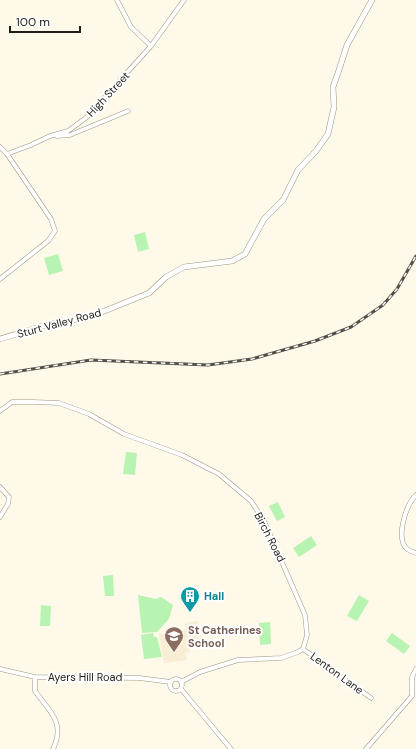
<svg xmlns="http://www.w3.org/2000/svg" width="416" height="749" font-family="'DM Sans',sans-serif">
	<rect width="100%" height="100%" fill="#fef9e8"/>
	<!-- built -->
	<path fill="#f7eed3" d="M198,621L202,644L189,646L190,652L186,653L187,660L164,663L159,634L186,630L185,623Z"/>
	<!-- green -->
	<path fill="#b7f3b1" d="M145,232L149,249L138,252L134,235Z
		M58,254L63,271L49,275L44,258Z
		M126,452L137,453L135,475L123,474Z
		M278,502L285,517L277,521L269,506Z
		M311,536L317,545L299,557L293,548Z
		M113,575L114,596H105L103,576Z
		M138,595L156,599L161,597L173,605L169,619L157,632L142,633Z
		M359,595L369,601L357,621L347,616Z
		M41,605L51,606L50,626H40Z
		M270,622L271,644L260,645L259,623Z
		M153,633L154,637H157L162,657L144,659L141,635Z
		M392,633L410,646L404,654L386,641Z"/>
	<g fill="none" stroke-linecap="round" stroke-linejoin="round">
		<defs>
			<path id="minor" d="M117,0L131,27L151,46
				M57,136L70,135L128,111
				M0,147L7,154L51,219L55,231L48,241L0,279
				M7,154L31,145L50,136L68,131L87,117L151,46L184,0
				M0,411L12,402H33L59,403L89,414L124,434L182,455L219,474L251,501L264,521L305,615L307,635L303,649L298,652L281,658L238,660L200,672L181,682
				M0,487L9,497L8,504L0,517
				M416,495C406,505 395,538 407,549C410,551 413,552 416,553
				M303,649L371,698
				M0,669L35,677L139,678L171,682
				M35,677V691C49,711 66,722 53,749
				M170 685a6 6 0 1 1 12 0a6 6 0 1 1-12 0Z
				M181,689L231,749
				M366,749L412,696V677L416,669"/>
			<path id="tertiary" d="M0,339L46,325L83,318L102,312L149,293L166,277L184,267L232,261L245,254L264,219L283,200L298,170L316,151L328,134L334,107L333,87L339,70L347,45L372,0"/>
		</defs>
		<!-- minor casing -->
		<use href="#minor" stroke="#9c9683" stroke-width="5"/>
		<!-- tertiary casing -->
		<use href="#tertiary" stroke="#9c9683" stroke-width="6"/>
		<!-- minor -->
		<use href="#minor" stroke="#fff" stroke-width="4"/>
		<!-- tertiary -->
		<use href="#tertiary" stroke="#fff" stroke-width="5"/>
		<defs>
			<path id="rail" d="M0,374L91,360L208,365L252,359L315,341L351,327L383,305L397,289L416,256"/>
		</defs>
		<!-- rail casing -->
		<use href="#rail" stroke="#524f46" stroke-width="3"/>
		<!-- rail -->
		<use href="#rail" stroke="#fff" stroke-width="1.5" stroke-dasharray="4.5" stroke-linecap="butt"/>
	</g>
	<!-- icons -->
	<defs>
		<symbol id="building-pin" viewBox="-11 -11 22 30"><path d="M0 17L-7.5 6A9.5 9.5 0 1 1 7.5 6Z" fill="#0f9aa8" stroke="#fff"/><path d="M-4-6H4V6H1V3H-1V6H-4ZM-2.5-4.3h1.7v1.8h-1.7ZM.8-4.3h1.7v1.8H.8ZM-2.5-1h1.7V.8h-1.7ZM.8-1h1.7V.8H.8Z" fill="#fff"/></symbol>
		<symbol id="school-pin" viewBox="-11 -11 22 30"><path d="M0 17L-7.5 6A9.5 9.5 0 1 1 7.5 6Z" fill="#8d6e63" stroke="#fff"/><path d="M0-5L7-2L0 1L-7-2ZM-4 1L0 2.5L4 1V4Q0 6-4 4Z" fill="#fff"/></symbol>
	</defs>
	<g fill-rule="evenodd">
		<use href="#building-pin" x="179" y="585" width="22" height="30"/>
		<use href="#school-pin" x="163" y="625" width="22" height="30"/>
	</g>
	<g text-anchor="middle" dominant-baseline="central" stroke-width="4" stroke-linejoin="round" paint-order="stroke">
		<!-- street labels -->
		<g font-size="11" fill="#1f1d16" stroke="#fff">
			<text transform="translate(108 94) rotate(-47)">High Street</text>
			<text transform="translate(59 323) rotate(-15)">Sturt Valley Road</text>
			<text transform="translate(270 537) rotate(63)">Birch Road</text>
			<text transform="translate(337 673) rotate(36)">Lenton Lane</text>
			<text x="85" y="677">Ayers Hill Road</text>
		</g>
		<!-- culture labels -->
		<g font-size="11" font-weight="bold" fill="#0d838f" stroke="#fff" text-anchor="start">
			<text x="204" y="596">Hall</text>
		</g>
		<!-- education labels -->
		<g font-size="11" font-weight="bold" fill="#785e54" stroke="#fff" text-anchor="start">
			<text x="188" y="630">St Catherines<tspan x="188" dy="13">School</tspan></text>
		</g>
	</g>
	<!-- scale -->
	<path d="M10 26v6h70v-6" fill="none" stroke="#1f1d16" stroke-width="2"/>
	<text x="16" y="26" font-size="12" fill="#1f1d16" stroke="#ffffff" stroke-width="3" paint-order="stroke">100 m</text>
</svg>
